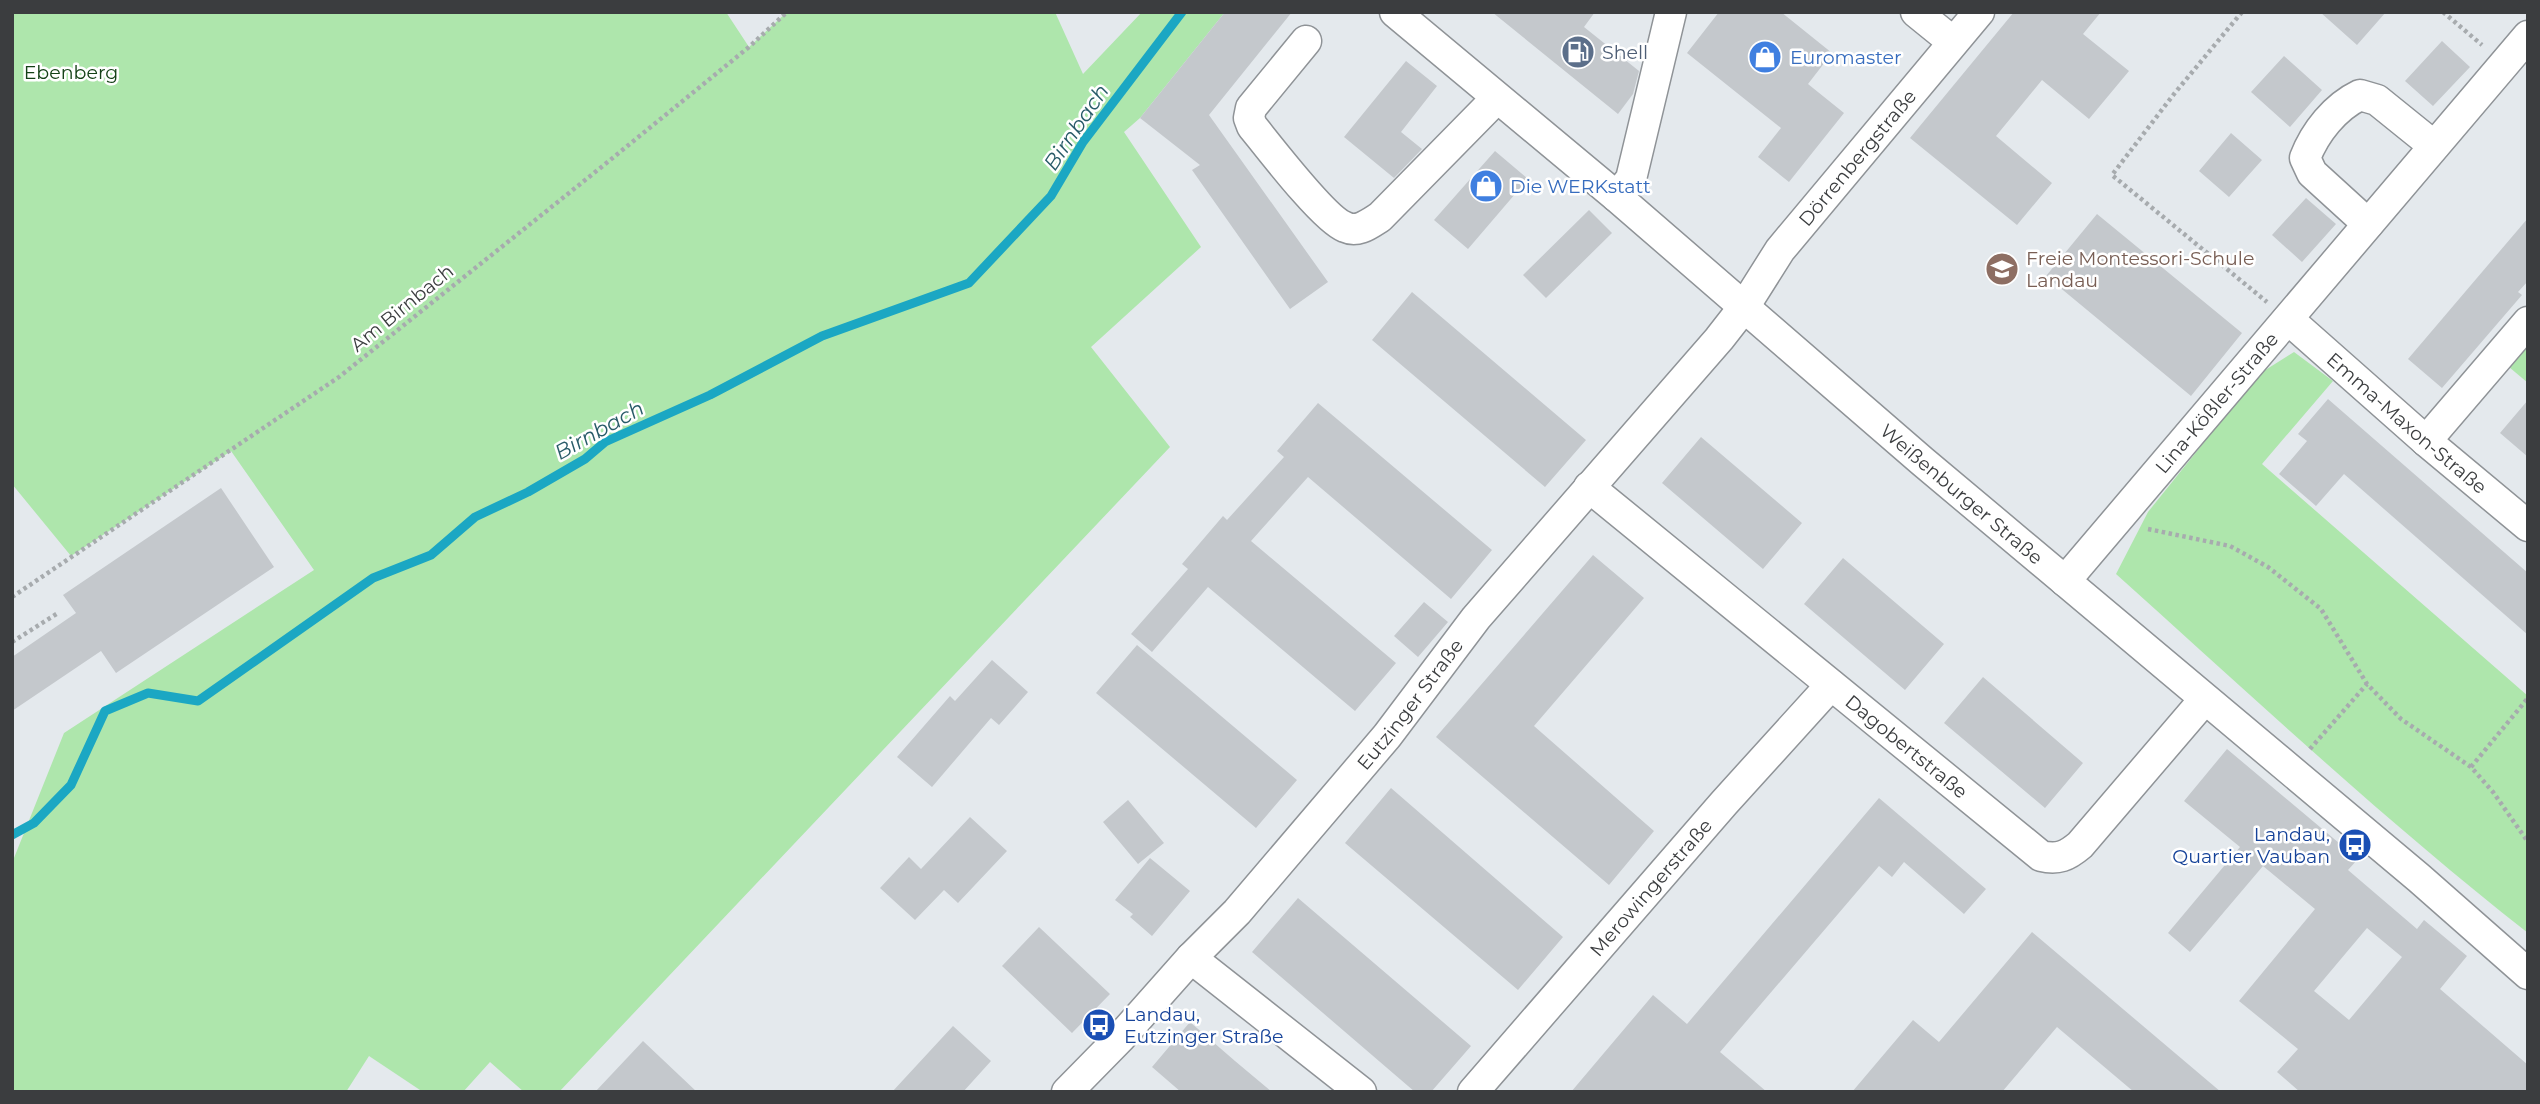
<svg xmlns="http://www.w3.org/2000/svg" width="2540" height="1104" font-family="Montserrat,sans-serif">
	<rect width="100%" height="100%" fill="#e4e9ed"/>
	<!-- green -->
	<path fill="#aee6ac" d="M12,12H726L749,47L787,12H1055L1083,74L1142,12H1225L1140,118L1124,132L1201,247L1091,347L1170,447L559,1092H524L490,1062L463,1092H423L369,1056L346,1092H12V863L64,733L314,570L231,451L71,556L12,484Z
		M2528,345V383L2509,367Z
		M2294,352L2333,381L2262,464L2528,696V933C2385,821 2252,696 2116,574L2148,512L2259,374Z"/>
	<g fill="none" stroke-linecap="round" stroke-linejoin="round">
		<!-- stream -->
		<path stroke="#1ba7c3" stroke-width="9" d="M12,835L34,823L71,785L105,711L148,693L198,701L373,578L431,555L475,517L528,492L585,459L605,442L710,395L822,336L969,283L1051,196L1083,142L1182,12"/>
	</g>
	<!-- building -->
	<path fill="#c4c8cc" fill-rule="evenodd" d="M1225,12H1292L1209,115L1328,282L1290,309L1192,170L1200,165L1140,118Z
		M1492,12H1595L1584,27L1639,71L1633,94L1618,114Z
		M1719,12H1781L1832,53L1808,84L1844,113L1789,182L1758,157L1781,128L1687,53Z
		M2014,12H2101L2083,34L2129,71L2089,119L2042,80L1996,136L2052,183L2017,225L1910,138Z
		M2320,12H2386L2357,45Z
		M2442,41L2470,67L2433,106L2405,81Z
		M2284,56L2322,90L2290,127L2251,92Z
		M1406,61L1437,86L1401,132L1422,149L1394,178L1344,137Z
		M2231,133L2262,160L2229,197L2199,171Z
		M1495,151L1528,179L1468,249L1434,220Z
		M2306,198L2336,224L2302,262L2272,235Z
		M1589,210L1612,233L1546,298L1523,275Z
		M2097,214L2242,333L2191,396L2046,276Z
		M2528,218V281L2518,292L2522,295L2442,388L2408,359Z
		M1412,292L1586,440L1545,487L1372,340Z
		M2328,399L2528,573V635L2344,474L2316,506L2279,474L2307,441L2298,434Z
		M2528,400V457L2500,433Z
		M1318,403L1492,550L1451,599L1308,477L1251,541L1396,663L1355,711L1208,587L1152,652L1131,634L1188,569L1182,564L1223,516L1227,520L1284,457L1277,451Z
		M1701,437L1802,523L1763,569L1662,483Z
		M221,488L274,567L116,673L101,651L12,711V657L76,613L63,595Z
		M1593,555L1644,598L1534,726L1654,831L1609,885L1436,737Z
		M1843,558L1944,644L1905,690L1804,604Z
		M1424,602L1448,622L1418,657L1394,636Z
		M1137,645L1297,780L1256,828L1096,693Z
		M992,660L1028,692L999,725L991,718L932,787L897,757L950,696L955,701Z
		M1983,677L2083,763L2045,808L1944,723Z
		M2227,749L2358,859L2348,870L2417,929L2424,920L2467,956L2440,989L2528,1065V1092H2300L2277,1072L2298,1049L2239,1001L2315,909L2263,866L2190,952L2168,933L2240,847L2184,801ZM2367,928L2402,957L2349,1020L2314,991Z
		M1391,788L1563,937L1518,990L1345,843Z
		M1879,798L1986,889L1964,914L1904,862L1892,877L1879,866L1720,1052L1767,1092H1571L1653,995L1687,1024Z
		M1128,800L1164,843L1138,864L1103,822Z
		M970,817L1007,851L958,903L944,890L915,920L880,888L909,857L921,869Z
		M1150,858L1190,891L1152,936L1130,917L1133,914L1115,900Z
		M1298,898L1471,1046L1431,1092H1415L1252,952Z
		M1039,927L1110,994L1072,1033L1002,966Z
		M2032,932L2221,1092H2134L2057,1027L2002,1092H1852L1913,1020L1939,1042Z
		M1190,1022L1235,1061L1272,1092H1181L1152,1067Z
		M953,1026L991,1061L963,1092H892Z
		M643,1041L697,1092H595Z"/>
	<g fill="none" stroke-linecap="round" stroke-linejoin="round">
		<defs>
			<g id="minor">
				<path id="s1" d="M1395,12L1617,197L1922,461L2419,878L2528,974"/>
				<path d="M1916,12L1953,42"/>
				<path d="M1306,41L1251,108L1249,118L1252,126C1269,147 1324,219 1345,227C1358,233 1369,224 1380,217L1496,99"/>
				<path d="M1617,197L1631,179L1671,12"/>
				<path d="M2368,224L2312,173L2305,158C2315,132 2335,107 2360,95L2377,100L2434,146"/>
				<path id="s2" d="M2288,319L2426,441L2528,526"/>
				<path d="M2426,441L2528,322"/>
				<path id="s3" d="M1589,487L2041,856C2058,860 2067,856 2080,845L2204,700"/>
				<path id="s4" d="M2065,581L2528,36"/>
				<path d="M1191,958L1361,1092"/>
				<path id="s5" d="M1067,1092L1120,1038L1191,958L1237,912L1387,736L1476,618L1719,339L1744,307L1780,250L1979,12"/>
				<path id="s6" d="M1473,1092L1724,803L1831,685"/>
			</g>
		</defs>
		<!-- minor casing -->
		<use href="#minor" stroke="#8f9397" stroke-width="33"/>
		<!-- path -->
		<path stroke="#a7abae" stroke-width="4.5" stroke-dasharray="3.5 3.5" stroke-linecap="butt" d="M2242,12L2174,94L2112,175L2267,302
			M2443,12L2482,45
			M2148,529L2230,546L2268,567L2321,609L2367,684L2401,719L2471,767L2493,792L2528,842
			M12,597L339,377L604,165L749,47L787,12
			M12,642L58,613
			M2310,749L2367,684
			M2471,767L2528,698"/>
		<!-- minor -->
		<use href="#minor" stroke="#fff" stroke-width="30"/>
	</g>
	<!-- icons -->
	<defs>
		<symbol id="fuel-disc" viewBox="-11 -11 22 22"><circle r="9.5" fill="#5c6f8a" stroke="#fff"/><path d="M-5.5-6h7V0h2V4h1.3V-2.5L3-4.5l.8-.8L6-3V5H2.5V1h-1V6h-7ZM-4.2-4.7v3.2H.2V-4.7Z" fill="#fff"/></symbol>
		<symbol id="shop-disc" viewBox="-11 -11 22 22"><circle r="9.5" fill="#3f7fe0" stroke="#fff"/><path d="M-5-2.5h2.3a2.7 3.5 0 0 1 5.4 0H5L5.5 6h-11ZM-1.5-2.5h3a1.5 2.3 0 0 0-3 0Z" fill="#fff"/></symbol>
		<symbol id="school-disc" viewBox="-11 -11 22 22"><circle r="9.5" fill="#8d6e63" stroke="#fff"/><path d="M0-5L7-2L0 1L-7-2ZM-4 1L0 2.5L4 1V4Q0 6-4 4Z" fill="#fff"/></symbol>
		<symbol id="bus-disc" viewBox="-11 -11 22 22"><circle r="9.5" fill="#1a4fb4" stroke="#fff"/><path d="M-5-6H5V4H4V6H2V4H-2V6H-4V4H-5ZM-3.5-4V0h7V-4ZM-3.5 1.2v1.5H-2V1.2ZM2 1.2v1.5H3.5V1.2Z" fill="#fff"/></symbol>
	</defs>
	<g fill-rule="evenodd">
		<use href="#fuel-disc" x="1559" y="33" width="38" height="38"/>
		<use href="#shop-disc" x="1746" y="38" width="38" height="38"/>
		<use href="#shop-disc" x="1467" y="167" width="38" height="38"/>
		<use href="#school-disc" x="1983" y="250" width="38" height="38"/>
		<use href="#bus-disc" x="2336" y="826" width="38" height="38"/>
		<use href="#bus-disc" x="1080" y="1006" width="38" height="38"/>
	</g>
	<g text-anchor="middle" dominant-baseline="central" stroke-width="5" stroke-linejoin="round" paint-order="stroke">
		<!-- service labels -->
		<g font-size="19" fill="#4e5e75" stroke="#fff" text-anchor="start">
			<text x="1602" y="52">Shell</text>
		</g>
		<!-- shop labels -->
		<g font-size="19" fill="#366cbe" stroke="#fff" text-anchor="start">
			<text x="1790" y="57">Euromaster</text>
			<text x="1510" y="186">Die WERKstatt</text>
		</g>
		<!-- park labels -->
		<g font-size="19" fill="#144116" stroke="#fff">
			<text x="71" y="72">Ebenberg</text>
		</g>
		<!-- street labels -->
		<g font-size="19" fill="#3b3d3f" stroke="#fff">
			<text stroke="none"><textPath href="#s5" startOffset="1225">Dörrenbergstraße</textPath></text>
			<text transform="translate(402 308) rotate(-39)">Am Birnbach</text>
			<text stroke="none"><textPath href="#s4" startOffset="234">Lina-Kößler-Straße</textPath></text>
			<text stroke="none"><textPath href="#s2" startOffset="158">Emma-Maxon-Straße</textPath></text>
			<text stroke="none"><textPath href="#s1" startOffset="744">Weißenburger Straße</textPath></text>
			<text stroke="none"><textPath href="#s5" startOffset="518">Eutzinger Straße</textPath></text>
			<text stroke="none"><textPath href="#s3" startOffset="410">Dagobertstraße</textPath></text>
			<text stroke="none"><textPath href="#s6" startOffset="271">Merowingerstraße</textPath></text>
		</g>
		<!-- education labels -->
		<g font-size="19" fill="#785e54" stroke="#fff" text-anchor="start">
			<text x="2026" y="258">Freie Montessori-Schule<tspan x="2026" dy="22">Landau</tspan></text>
		</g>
		<!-- transit labels -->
		<g font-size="19" fill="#164399" stroke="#fff" text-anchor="end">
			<text x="2330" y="834">Landau,<tspan x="2330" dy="22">Quartier Vauban</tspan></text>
			<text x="1124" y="1014" text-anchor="start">Landau,<tspan x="1124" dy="22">Eutzinger Straße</tspan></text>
		</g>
		<!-- water labels -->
		<g font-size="21" font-style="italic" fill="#285b68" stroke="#fff">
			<text transform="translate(1076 127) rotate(-56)">Birnbach</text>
			<text transform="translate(599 430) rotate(-29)">Birnbach</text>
		</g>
	</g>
	<!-- border -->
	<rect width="2540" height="1104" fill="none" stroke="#3b3d3f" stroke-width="28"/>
</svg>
